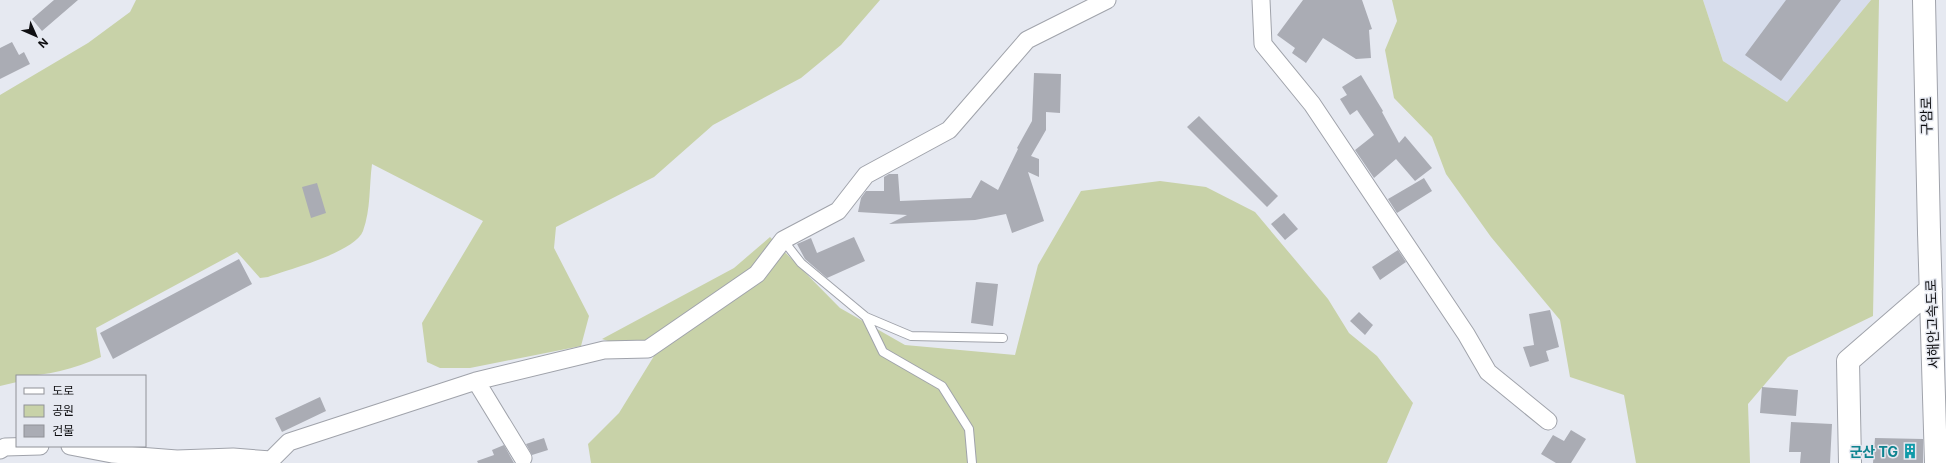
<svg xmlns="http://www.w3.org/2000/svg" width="1946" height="463" font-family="Inter,'Noto Sans KR',sans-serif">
	<rect width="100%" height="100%" fill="#e6e9f1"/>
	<!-- built -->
	<path fill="#d7ddec" d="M1703,0H1871L1787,102L1723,61Z"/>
	<!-- green -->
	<path fill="#c8d2a8" d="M136,0H880L841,45L801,78L713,125L654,177L556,227L554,248L589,316L581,346L470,368H440L427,362L422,323L483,221L372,164C369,186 371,209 363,231C355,252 290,269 268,277L260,278L237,252L96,328L101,357C74,369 47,376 17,376V382L0,386V95L88,43L130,12Z
		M1392,0H1703L1723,61L1787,102L1871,0H1879L1873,316L1788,357L1748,404L1750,463H1636L1624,395L1570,377L1560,320L1491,237L1446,174L1432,137L1394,98L1385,50L1397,21Z
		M1160,181L1206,187L1255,212L1328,299L1349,333L1377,356L1413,403L1387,463H591L588,444L619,413L654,356L602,339L734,268L770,237L840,308L905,345L1015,355L1038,265L1081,191Z"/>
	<!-- building -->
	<path fill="#aaacb4" d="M54,0H78L42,31L32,19Z
		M1303,0H1362L1372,29L1369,30L1371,58L1356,59L1323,38L1306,63L1292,53L1295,48L1277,35Z
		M1786,0H1841L1781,81L1745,55Z
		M12,42L19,55L24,52L30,64L0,79V48Z
		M1034,73L1061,74L1060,113L1046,112V130L1031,156L1039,159V177L1028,172L1044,221L1012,233L1006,214L975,220L889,224L907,215L858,212L861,198L866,191H884V177L889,174H898L900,201L971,198L981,180L998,190L1018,149L1017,148L1032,121Z
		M1361,75L1383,111L1382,112L1399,143L1405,136L1432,168L1415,181L1396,159L1374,178L1355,150L1374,135L1357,110L1350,115L1340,99L1347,95L1342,87Z
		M1199,116L1278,196L1267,207L1187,127Z
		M1424,178L1432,191L1397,213L1388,199Z
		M317,183L326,213L311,218L302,187Z
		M1284,213L1298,229L1285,240L1271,224Z
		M854,237L865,261L827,278L805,259L797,244L811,238L817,253Z
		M1398,250L1406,262L1380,280L1372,267Z
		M239,259L252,284L113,359L100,333Z
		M976,282L998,284L993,326L971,323Z
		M1550,310L1559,347L1546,351L1549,361L1530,367L1523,347L1534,345L1529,314Z
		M1359,312L1373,325L1365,335L1350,321Z
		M1762,387L1798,390L1796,416L1760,413Z
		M320,397L326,411L282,432L275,418Z
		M1791,422L1832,424L1830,463H1800L1801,452H1789Z
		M1571,430L1586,439L1571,463H1556L1541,454L1553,435L1564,441Z
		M544,438L548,450L532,455L526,444Z
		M1875,438L1923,439V463H1873Z
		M504,445L514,463H478L477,461L494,455L492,450Z"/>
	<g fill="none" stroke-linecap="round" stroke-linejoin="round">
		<defs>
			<path id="service" d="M783,240L801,263L866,317L911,336L1003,338
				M866,317L883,352L942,386L969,429L972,463"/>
			<path id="minor" d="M1261,0L1263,44L1312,104L1466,334L1488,372L1548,421
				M476,381L523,458
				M70,446L112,454L177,459L233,457L271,460L289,442L476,381L604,350L648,349L757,274L783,240L838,211L866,175L949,130L1027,40L1107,0
				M0,450L5,447L40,446"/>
			<path id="primary" d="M1924,0L1929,232"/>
			<path id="motorway" d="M1929,232L1936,463
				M1850,463L1848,361L1931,289"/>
		</defs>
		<!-- service casing -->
		<use href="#service" stroke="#a0a3ab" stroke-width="10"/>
		<!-- minor casing -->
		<use href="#minor" stroke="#a0a3ab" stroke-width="19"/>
		<!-- primary casing -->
		<use href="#primary" stroke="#a0a3ab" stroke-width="24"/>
		<!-- motorway casing -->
		<use href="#motorway" stroke="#a0a3ab" stroke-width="24"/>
		<!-- service -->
		<use href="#service" stroke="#fff" stroke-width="8"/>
		<!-- minor -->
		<use href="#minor" stroke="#fff" stroke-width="17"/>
		<!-- primary -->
		<use href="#primary" stroke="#fff" stroke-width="22"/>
		<!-- motorway -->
		<use href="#motorway" stroke="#fff" stroke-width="22"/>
	</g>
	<!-- icons -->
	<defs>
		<symbol id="building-bare" viewBox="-9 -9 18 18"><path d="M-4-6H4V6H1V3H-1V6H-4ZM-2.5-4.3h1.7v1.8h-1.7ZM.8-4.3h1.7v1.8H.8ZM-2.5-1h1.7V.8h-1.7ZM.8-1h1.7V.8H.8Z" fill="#0f9aa8" stroke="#e6e9f1" stroke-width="2.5" paint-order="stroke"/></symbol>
	</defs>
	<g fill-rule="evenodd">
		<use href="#building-bare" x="1899" y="440" width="22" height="22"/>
	</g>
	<g text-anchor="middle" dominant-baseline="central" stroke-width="3" stroke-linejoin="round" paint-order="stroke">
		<!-- street labels -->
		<g font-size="14" fill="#0f0f12" stroke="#e6e9f1">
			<text transform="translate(1926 116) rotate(-91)">구암로</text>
			<text transform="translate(1932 324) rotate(-92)">서해안고속도로</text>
		</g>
		<!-- culture labels -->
		<g font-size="14" font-weight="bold" fill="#0d838f" stroke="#e6e9f1" text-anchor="end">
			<text x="1898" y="451">군산 TG</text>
		</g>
	</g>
	<!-- legend -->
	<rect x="16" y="375" width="130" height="72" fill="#e6e9f1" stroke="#909298"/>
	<rect x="24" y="388" width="20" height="6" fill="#ffffff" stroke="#909298"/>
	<text x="52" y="395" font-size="12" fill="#0f0f12">도로</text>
	<rect x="24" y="405" width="20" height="12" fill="#c8d2a8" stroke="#909298"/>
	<text x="52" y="415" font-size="12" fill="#0f0f12">공원</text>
	<rect x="24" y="425" width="20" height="12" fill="#aaacb4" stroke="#909298"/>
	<text x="52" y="435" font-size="12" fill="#0f0f12">건물</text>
	<!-- north arrow -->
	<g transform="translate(36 36) rotate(135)" stroke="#e6e9f1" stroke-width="3" paint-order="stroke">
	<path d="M0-3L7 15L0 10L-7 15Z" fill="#0f0f12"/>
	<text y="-6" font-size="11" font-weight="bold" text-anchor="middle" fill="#0f0f12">N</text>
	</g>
</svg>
